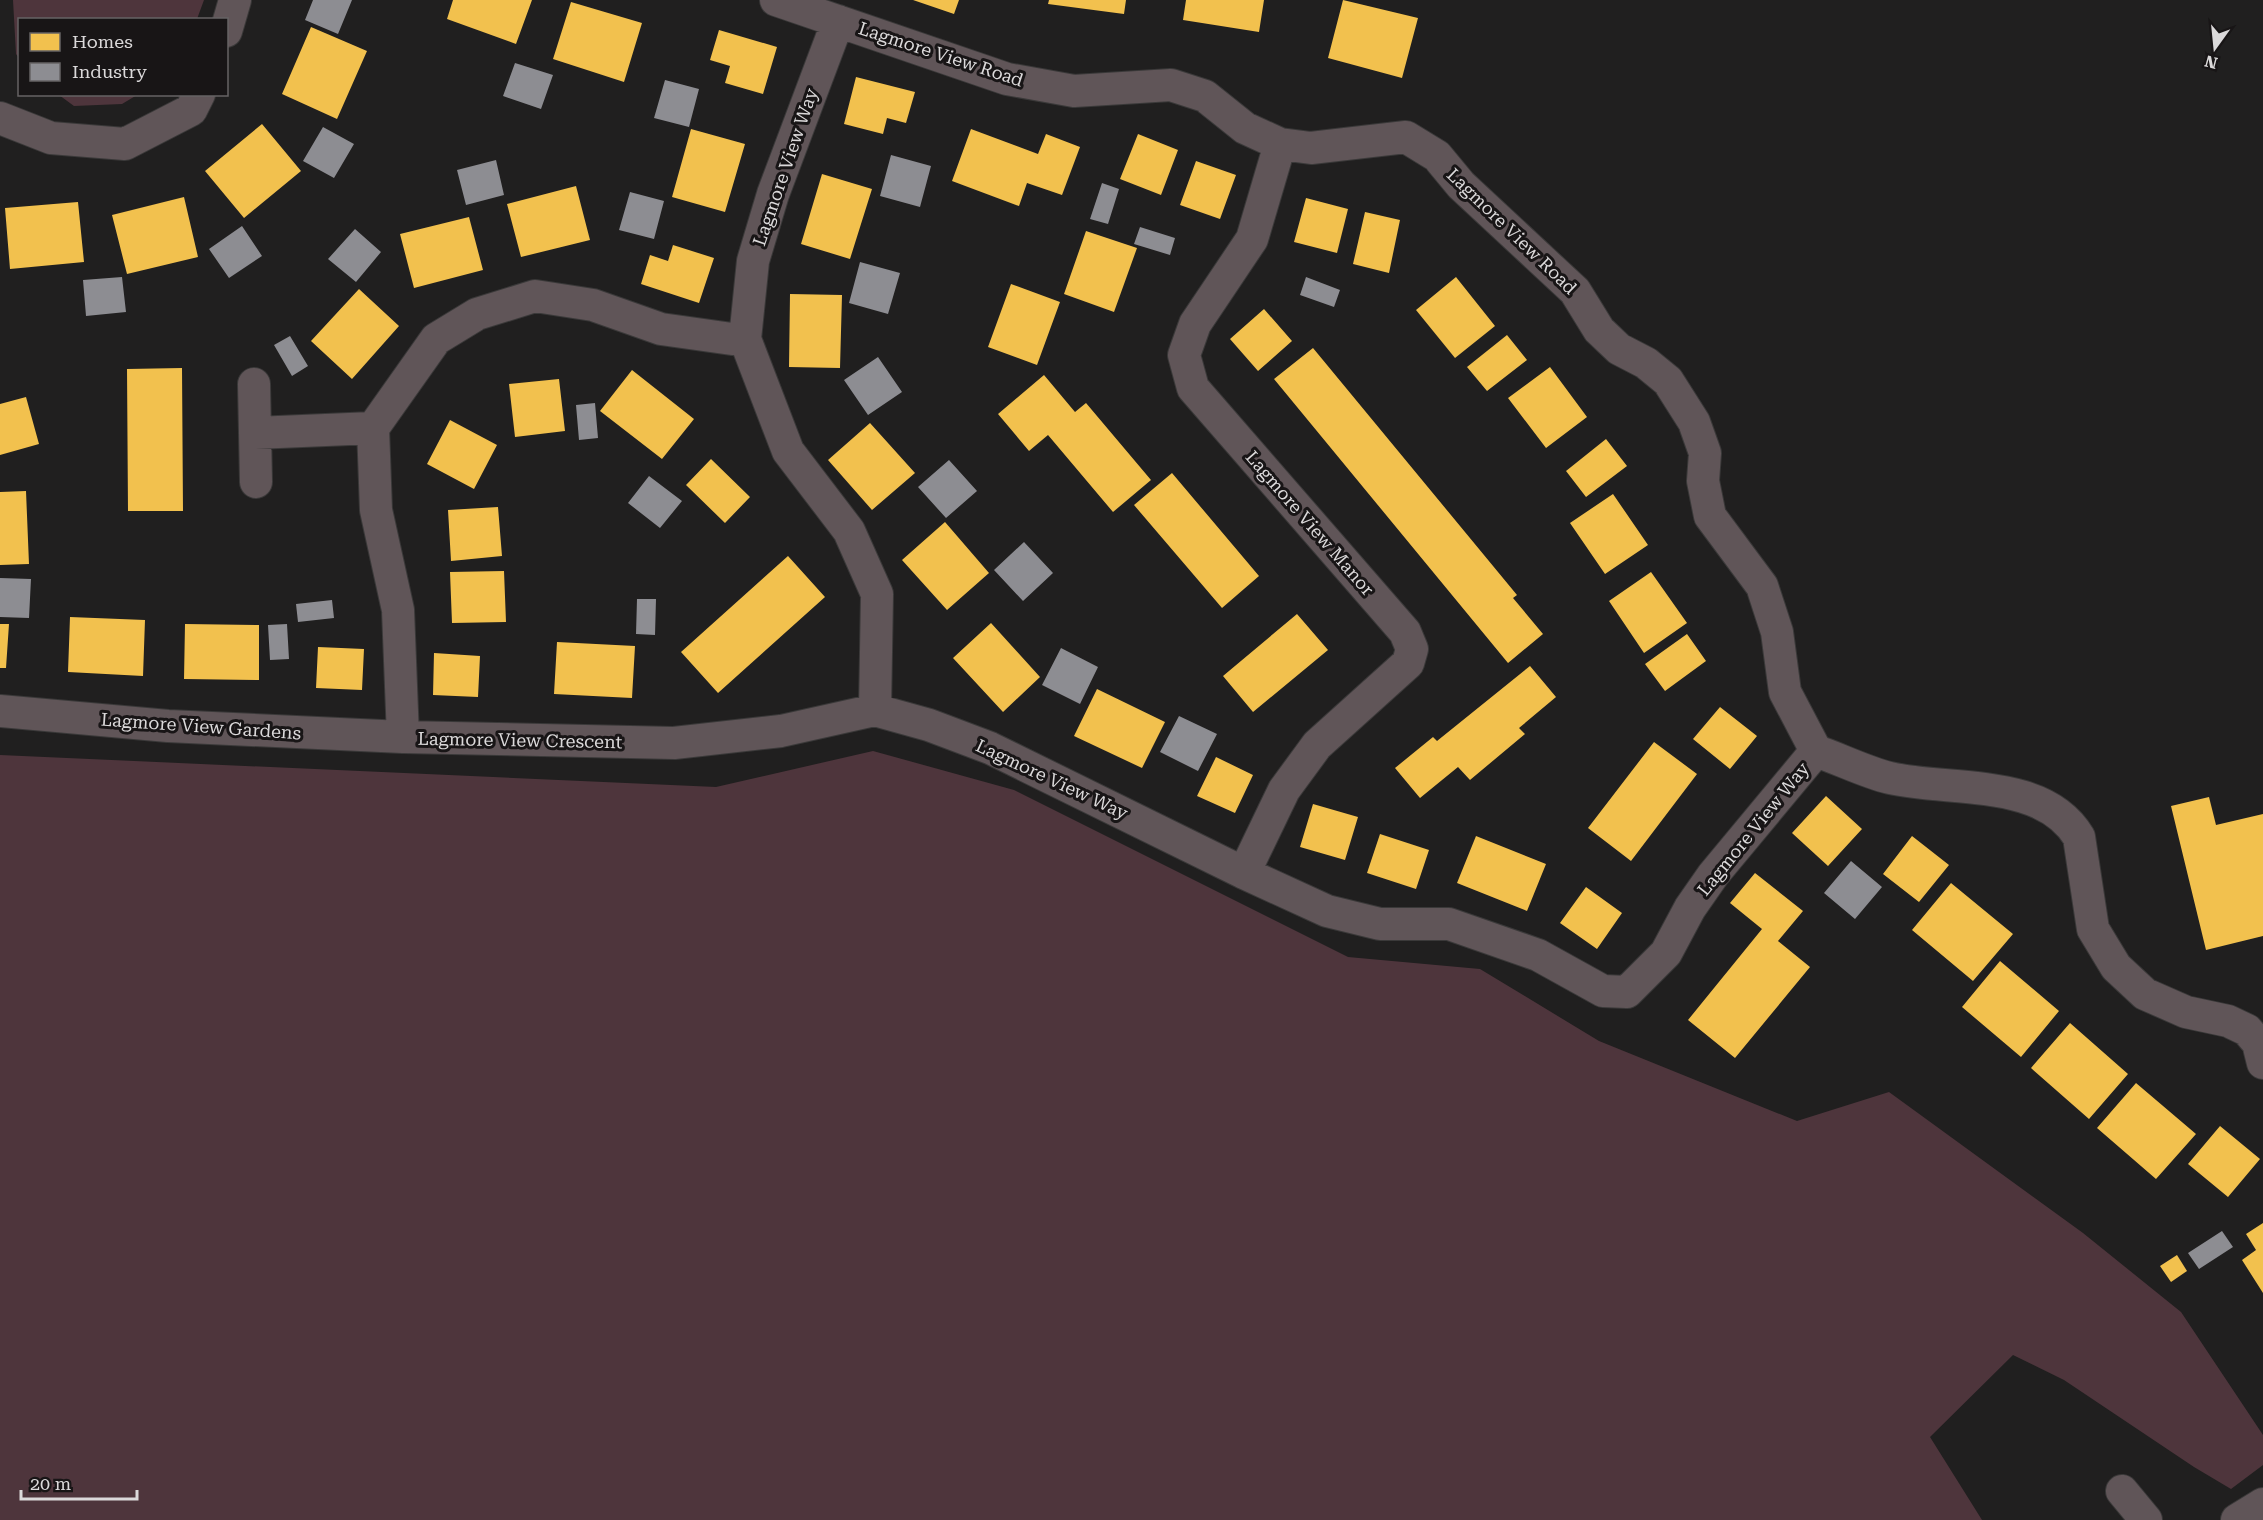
<svg xmlns="http://www.w3.org/2000/svg" width="2263" height="1520" font-family="'Roboto Serif',serif">
	<rect width="100%" height="100%" fill="#201f1f"/>
	<!-- green -->
	<path fill="#4e353c" d="M13,0H204L197,19L20,20L19,58L16,54Z
		M59,95H137L122,104L74,106Z
		M873,751L1014,790L1348,957L1480,969L1599,1041L1797,1121L1889,1092L2083,1233L2181,1312L2263,1435V1465L2231,1489L2194,1467L2064,1380L2013,1355L1930,1437L1982,1520H0V755L716,787Z"/>
	<!-- homes -->
	<path fill="#f2c14e" d="M453,0H532L516,44L447,19Z
		M913,0H959L954,14Z
		M1049,0H1126L1124,14L1048,4Z
		M1186,0H1264L1259,32L1183,20Z
		M1343,0L1418,18L1402,78L1328,58Z
		M571,2L642,23L624,82L553,59Z
		M311,27L367,51L337,119L282,94Z
		M719,30L777,47L763,94L725,83L730,66L710,60Z
		M856,77L915,92L906,123L887,118L883,134L844,124Z
		M262,124L301,171L244,218L205,171Z
		M691,129L745,144L725,212L672,197Z
		M971,129L1038,154L1046,134L1080,147L1062,195L1027,183L1019,206L952,181Z
		M1138,134L1178,150L1161,195L1120,179Z
		M1196,161L1236,175L1220,219L1180,205Z
		M822,174L872,189L850,259L801,244Z
		M576,186L590,240L521,257L507,204Z
		M184,197L198,257L127,274L112,215Z
		M1306,198L1348,209L1337,253L1294,242Z
		M78,202L84,262L10,269L5,208Z
		M1365,212L1400,220L1389,273L1353,264Z
		M469,217L483,270L414,288L400,234Z
		M1086,231L1137,248L1114,312L1064,294Z
		M673,245L714,258L699,303L641,284L650,255L668,261Z
		M1456,277L1495,326L1455,358L1416,310Z
		M1011,284L1060,302L1037,365L988,347Z
		M359,289L399,326L352,379L311,341Z
		M790,294L842,295L840,368L789,367Z
		M1264,309L1292,341L1258,371L1230,339Z
		M1507,335L1527,360L1487,391L1467,367Z
		M1313,348L1517,595L1513,598L1543,634L1508,663L1274,379Z
		M1550,367L1587,417L1546,448L1508,398Z
		M182,368L183,511H128L127,369Z
		M632,370L694,419L662,459L600,411Z
		M1044,375L1075,412L1086,403L1151,480L1113,512L1048,435L1029,451L998,414Z
		M559,379L565,431L515,437L509,384Z
		M26,397L39,444L0,455V404Z
		M450,420L497,445L474,489L427,464Z
		M870,423L915,473L872,510L828,460Z
		M1606,439L1627,466L1586,497L1566,471Z
		M711,459L750,497L725,523L686,485Z
		M1172,473L1259,576L1222,608L1134,505Z
		M26,491L29,564L0,565V492Z
		M1613,494L1648,545L1605,574L1570,523Z
		M498,507L502,556L451,561L448,510Z
		M945,522L989,573L947,610L902,560Z
		M788,556L825,597L718,693L681,652Z
		M504,571L506,622L452,623L450,572Z
		M1651,572L1687,623L1644,653L1609,601Z
		M1297,614L1328,650L1253,712L1223,676Z
		M70,617L145,620L143,676L68,672Z
		M991,623L1040,677L1003,712L953,658Z
		M0,624H9L6,668H0Z
		M185,624L259,625V680L184,679Z
		M1687,634L1706,661L1665,691L1645,664Z
		M557,642L635,646L632,698L554,694Z
		M318,647L364,649L362,690L316,688Z
		M434,653L480,656L478,697L433,695Z
		M1530,666L1556,697L1519,728L1525,734L1470,780L1458,767L1420,798L1395,768L1433,737L1437,741Z
		M1097,689L1165,722L1142,768L1074,736Z
		M1720,707L1757,736L1730,769L1693,739Z
		M1654,742L1697,774L1631,861L1588,828Z
		M1216,757L1253,775L1235,813L1197,796Z
		M1826,796L1862,829L1828,866L1792,833Z
		M2209,797L2216,825L2263,814V936L2206,950L2171,806Z
		M1313,804L1358,817L1345,860L1300,847Z
		M1380,834L1429,850L1416,889L1367,873Z
		M1476,836L1546,864L1527,911L1457,883Z
		M1912,836L1949,865L1919,902L1883,874Z
		M1755,873L1803,911L1778,941L1810,967L1735,1058L1688,1020L1762,929L1730,903Z
		M1951,883L2013,934L1973,981L1912,930Z
		M1586,887L1622,913L1597,949L1560,923Z
		M2000,961L2059,1011L2021,1057L1962,1007Z
		M2070,1023L2128,1074L2089,1119L2031,1068Z
		M2136,1083L2196,1134L2156,1179L2097,1128Z
		M2220,1126L2260,1159L2228,1197L2188,1164Z
		M2263,1223V1293L2242,1260L2256,1250L2246,1234Z
		M2177,1255L2187,1271L2171,1282L2160,1266Z"/>
	<!-- industry -->
	<path fill="#8d8d92" d="M313,0H352L338,34L305,20Z
		M515,63L553,75L541,109L503,96Z
		M665,80L699,89L689,127L654,118Z
		M323,127L354,144L334,178L303,161Z
		M891,155L931,166L920,207L880,196Z
		M496,160L504,195L466,205L457,170Z
		M1102,183L1119,189L1108,224L1090,219Z
		M630,192L664,201L654,239L619,230Z
		M242,226L262,256L229,278L209,249Z
		M1140,227L1175,238L1170,255L1134,244Z
		M355,229L381,252L356,282L328,259Z
		M860,262L900,273L888,314L849,303Z
		M122,277L126,312L86,316L83,280Z
		M1306,277L1340,290L1334,307L1300,295Z
		M290,336L308,366L292,376L274,345Z
		M878,357L902,392L868,415L844,380Z
		M595,403L598,438L579,440L576,405Z
		M949,460L977,491L946,518L918,487Z
		M649,476L682,501L660,528L628,503Z
		M1024,542L1053,573L1023,601L994,570Z
		M0,578L31,579L29,618L0,617Z
		M637,599H656L655,635L636,634Z
		M332,600L334,618L298,622L296,604Z
		M287,624L289,659L270,660L268,625Z
		M1061,648L1098,667L1080,704L1042,685Z
		M1179,716L1217,734L1198,771L1160,752Z
		M1851,861L1882,887L1855,919L1824,893Z
		M2222,1231L2233,1247L2199,1269L2188,1253Z"/>
	<g fill="none" stroke-linecap="round" stroke-linejoin="round">
		<defs>
			<path id="minor" d="M776,0L1007,79L1074,91L1171,85L1205,96L1245,128L1280,144L1311,148L1406,137L1437,156L1461,185L1575,291L1599,330L1619,349L1646,363L1668,381L1694,422L1705,453L1703,481L1710,516L1762,586L1777,632L1785,692L1816,751C1840,759 1865,772 1890,778C1950,792 2043,777 2079,837L2093,929L2116,967L2145,994L2186,1012L2228,1021L2247,1030L2258,1043L2263,1063
				M838,21L773,194L753,261L745,339L788,451L849,531L877,594L875,710
				M226,31L235,0
				M0,118L51,138L125,144L191,110L199,94
				M254,384L256,482
				M255,433L373,428
				M0,711L168,726L403,737L674,743L781,731L875,710L929,725L990,748L1244,873L1327,911L1380,924H1449L1538,955L1603,991L1627,992L1666,953L1690,908L1713,875L1816,751
				M403,737L398,610L376,510L373,428L436,339L477,314L535,296L593,305L661,329L732,339H745
				M1244,873L1284,790L1317,745L1408,663L1412,649L1405,632L1193,388L1184,355L1195,324L1252,239L1280,144
				M2122,1491L2146,1520
				M2237,1520L2263,1504"/>
		</defs>
		<!-- minor casing -->
		<use href="#minor" stroke="#3a3939" stroke-width="34"/>
		<!-- minor -->
		<use href="#minor" stroke="#605558" stroke-width="32"/>
	</g>
	<g text-anchor="middle" dominant-baseline="central" stroke-width="6" stroke-linejoin="round" paint-order="stroke">
		<!-- street labels -->
		<g font-size="18" fill="#dbd9da" stroke="#181516">
			<text transform="translate(941 54) rotate(18)">Lagmore View Road</text>
			<text transform="translate(785 167) rotate(-71)">Lagmore View Way</text>
			<text transform="translate(1512 231) rotate(44)">Lagmore View Road</text>
			<text transform="translate(1310 523) rotate(49)">Lagmore View Manor</text>
			<text transform="translate(201 726) rotate(4)">Lagmore View Gardens</text>
			<text transform="translate(520 740) rotate(1)">Lagmore View Crescent</text>
			<text transform="translate(1052 779) rotate(25)">Lagmore View Way</text>
			<text transform="translate(1753 829) rotate(-51)">Lagmore View Way</text>
		</g>
	</g>
	<!-- legend -->
	<rect x="18" y="18" width="210" height="78" fill="#181516" stroke="#666364" stroke-width="1.5"/>
	<rect x="30" y="33" width="30" height="18" fill="#f2c14e" stroke="#666364" stroke-width="1.5"/>
	<text x="72" y="48" font-size="18" fill="#dbd9da">Homes</text>
	<rect x="30" y="63" width="30" height="18" fill="#8d8d92" stroke="#666364" stroke-width="1.5"/>
	<text x="72" y="78" font-size="18" fill="#dbd9da">Industry</text>
	<!-- north arrow -->
	<g transform="translate(2215 48) rotate(195)" stroke="#181516" stroke-width="4.5" paint-order="stroke">
	<path d="M0-4.5L10 22L0 15L-10 22Z" fill="#dbd9da"/>
	<text y="-9" font-size="16" font-weight="bold" text-anchor="middle" fill="#dbd9da">N</text>
	</g>
	<!-- scale -->
	<path d="M21 1490v9h116v-9" fill="none" stroke="#dbd9da" stroke-width="3"/>
	<text x="30" y="1490" font-size="18" fill="#dbd9da" stroke="#181516" stroke-width="4.5" paint-order="stroke">20 m</text>
</svg>
